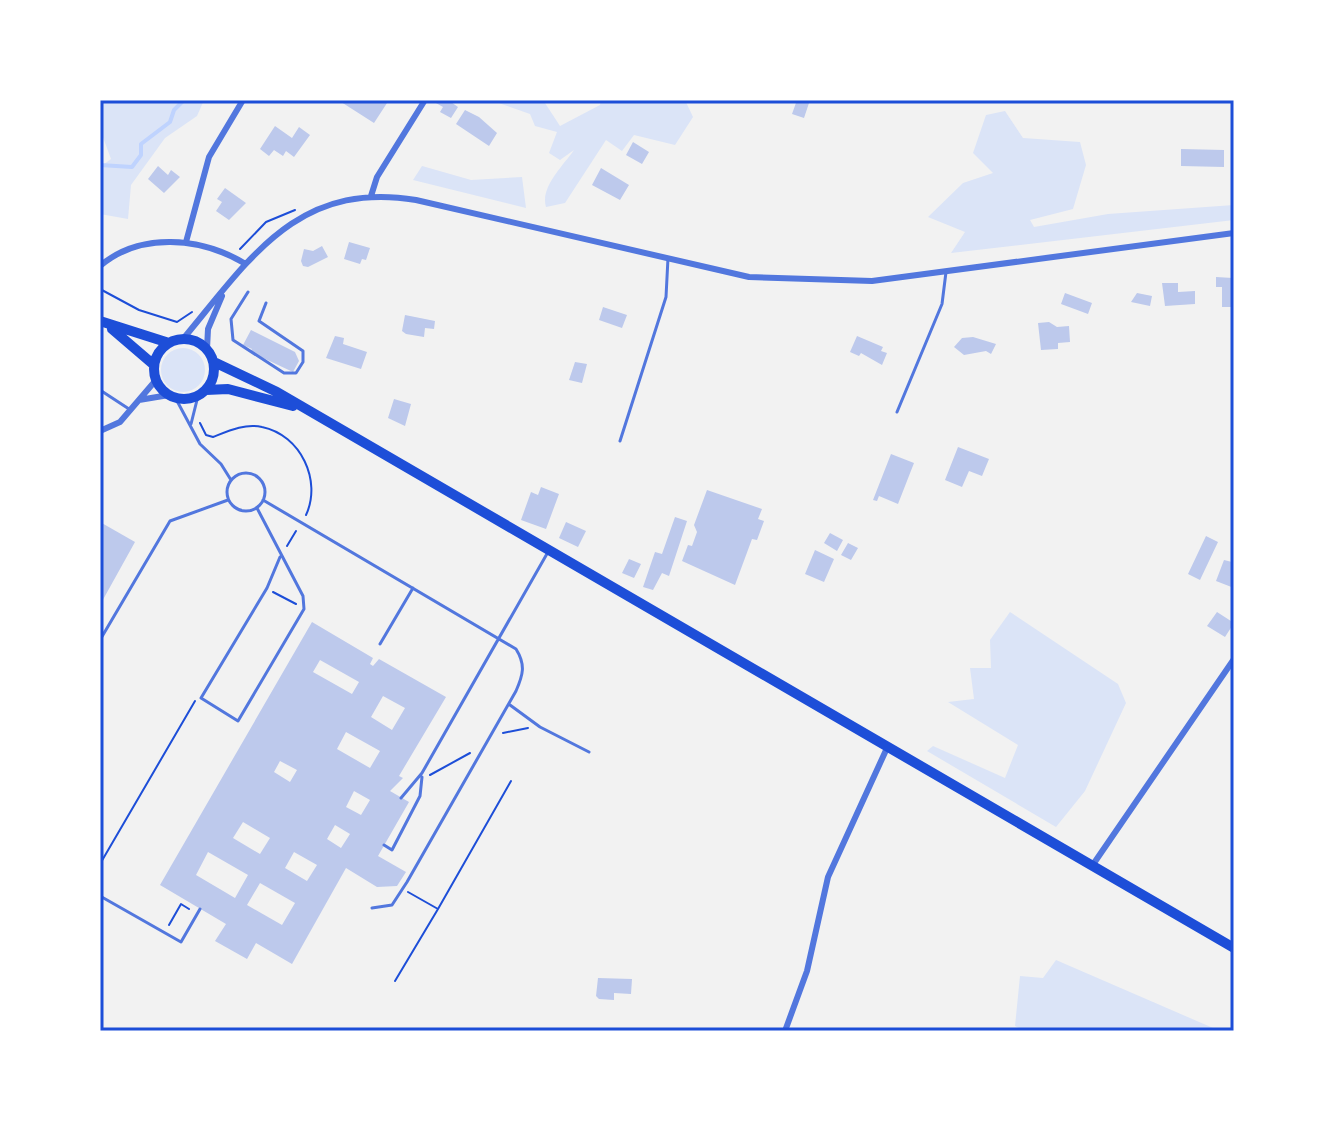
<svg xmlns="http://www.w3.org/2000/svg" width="1334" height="1131" font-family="'Varela Round',sans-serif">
	<rect width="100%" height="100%" fill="#f2f2f2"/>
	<!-- green -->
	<path fill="#dbe4f7" d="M100,100H204L197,116L165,138L131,185L128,219L100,214V167L111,159L100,129Z
		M500,100H543L560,126L600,105L601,100H685L693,117L675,145L634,135L622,151L606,140L565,203L546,207C540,187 563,166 574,150L560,160L549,153L557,132L535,126L530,114L499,103Z
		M1005,111L1023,138L1080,142L1086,165L1073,209L1030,220L1034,227L1108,214L1234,205V220L951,253L965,232L928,217L963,183L993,173L973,153L986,115Z
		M422,166L471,180L522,177L526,208L413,180Z
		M161 370a22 22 0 1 1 44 0a22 22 0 1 1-44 0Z
		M1010,612L1118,684L1126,703L1085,791L1056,827L927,751L933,746L1005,778L1018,745L948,702L974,699L970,668H991L990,640Z
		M1056,960L1220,1031H1025L1015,1026L1020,976L1043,978Z"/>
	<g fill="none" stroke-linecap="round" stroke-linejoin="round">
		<!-- stream -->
		<path stroke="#bfd3fe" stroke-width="4" d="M100,165L132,167L141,155V144L170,122L174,110L184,100"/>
	</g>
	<!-- building -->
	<path fill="#bdc9ec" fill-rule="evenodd" d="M338,100H389L374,123Z
		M438,100H448L458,107L451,118L440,112L443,107L436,103Z
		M797,100H810L804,118L792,114Z
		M465,110L479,117L497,133L489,146L456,124Z
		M275,126L292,138L299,127L310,135L294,157L286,151L283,156L274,150L269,156L260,149Z
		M633,142L649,152L642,164L626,155Z
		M1181,149L1224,150V167L1181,166Z
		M158,166L168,175L171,170L180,177L164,193L148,179Z
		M601,168L629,185L620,200L592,185Z
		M225,188L246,203L229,220L216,211L222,202L217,199Z
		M349,242L370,248L366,260L362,259L360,264L344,259Z
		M322,246L328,257L308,267L303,266L301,261L304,249L313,251Z
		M1216,277L1233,278L1234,307H1222V287H1216Z
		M1162,283H1178V292L1195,291V304L1165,306Z
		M1065,293L1092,303L1088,314L1061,304Z
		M1137,293L1152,296L1150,306L1131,302Z
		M603,307L627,315L622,328L599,320Z
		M405,315L435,321L434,329L425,328L424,337L406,334L402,331Z
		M1049,322L1057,327L1069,326L1070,342L1058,343V349L1041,350L1038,323Z
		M251,330L295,352L299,361L293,372L250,352L252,349L243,345Z
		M335,336L344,338L343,344L367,352L361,369L326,358Z
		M857,336L883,347L881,351L887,353L882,365L861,353L859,356L850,352Z
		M973,337L996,344L991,354L986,351L964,355L954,347L962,338Z
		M575,362L587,364L582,383L569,380Z
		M394,399L411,404L405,426L388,418Z
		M958,447L989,459L982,476L969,471L962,487L945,480Z
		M891,454L914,463L898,504L879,496L877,501L873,500Z
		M541,487L559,494L546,529L521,520L531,492L538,495Z
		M707,490L762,509L758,519L764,521L757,540L752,539L735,585L682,561L688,545L692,546L697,532L694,525Z
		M675,517L687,521L669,576L662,573L653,590L643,587L655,552L662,554Z
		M100,522L135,542L100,605Z
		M566,522L586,531L578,547L559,538Z
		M830,533L843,540L837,551L824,543Z
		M1206,536L1218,542L1200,580L1188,574Z
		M848,543L858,548L851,560L841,555Z
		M815,550L834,559L824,582L805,574Z
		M629,559L641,564L634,578L622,573Z
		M1224,560L1232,562L1234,588L1216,581Z
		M1217,612L1234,623L1225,637L1207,626Z
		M312,622L373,658L370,664L373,666L379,659L446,697L399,776L403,778L390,791L409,802L378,856L406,872L397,886L377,887L346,868L292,964L256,943L247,959L215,941L226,924L160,885ZM320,660L359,682L352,694L313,672ZM383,696L405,708L392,730L371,717ZM346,732L380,751L370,768L337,749ZM280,761L297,770L290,782L274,772ZM354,791L370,800L361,815L346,807ZM243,822L270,838L260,854L233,838ZM335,825L350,834L341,848L327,839ZM208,852L248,875L235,898L196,875ZM294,852L317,865L307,881L285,868ZM260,883L295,903L282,925L247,905Z
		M598,978L632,979L631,994L614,993V1000L599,999L596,996Z"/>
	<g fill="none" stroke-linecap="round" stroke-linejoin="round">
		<!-- path -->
		<path stroke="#1d4ed8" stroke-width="2" d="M240,249L266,222L295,210
			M100,289L139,310L177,322L192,312
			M200,423L206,435L213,437C228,431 245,423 262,427C301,435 322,481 306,515
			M287,546L296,531
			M273,592L296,604
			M503,733L528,728
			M430,775L470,753
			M100,864L195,701
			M438,909L511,781
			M169,925L181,904L189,909
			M395,981L438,909L408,892"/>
		<!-- service -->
		<path stroke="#5277de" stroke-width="3" d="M248,292L231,319L233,340L284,373H296L303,362V351L259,321L266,303
			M100,390L129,409
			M176,399L200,444L221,464L231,480
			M897,412L942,304L946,272
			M191,424L198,396
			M620,441L666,297L668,258
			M227 492a19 19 0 1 1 38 0a19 19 0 1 1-38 0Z
			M263,500L516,649C526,665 523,675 516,691L407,882L392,905L372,908
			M257,508L303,596L304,609L238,721L201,698L267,588L280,557
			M100,640L170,521L228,500
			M380,644L413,588
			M510,705L540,727L589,752
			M401,798L422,773L548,552
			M384,845L392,850L420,796L422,777
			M100,896L181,942L200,909"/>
		<!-- minor -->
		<path stroke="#5277de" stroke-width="6" d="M371,196L377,177L425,100
			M186,242L209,157L243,100
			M100,266C140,232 200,237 244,263
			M183,339C249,260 297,180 416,200L749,277L872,281L1234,233
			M207,349L208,329L222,296
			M139,400L169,395
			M100,431L120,422L156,380
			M1092,866L1234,659
			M785,1031L807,971L828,877L887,748"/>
		<!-- primary -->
		<path stroke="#1d4ed8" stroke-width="10" d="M100,321L169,343
			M112,329L154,365
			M154 369a30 30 0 1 1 60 0a30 30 0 1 1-60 0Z
			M214,362L277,392L1234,948
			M206,390L228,389L293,406"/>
	</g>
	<!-- border -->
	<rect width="1334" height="1131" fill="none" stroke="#ffffff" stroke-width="204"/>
	<rect x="102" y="102" width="1130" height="927" fill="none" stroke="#1d4ed8" stroke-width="3"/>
</svg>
